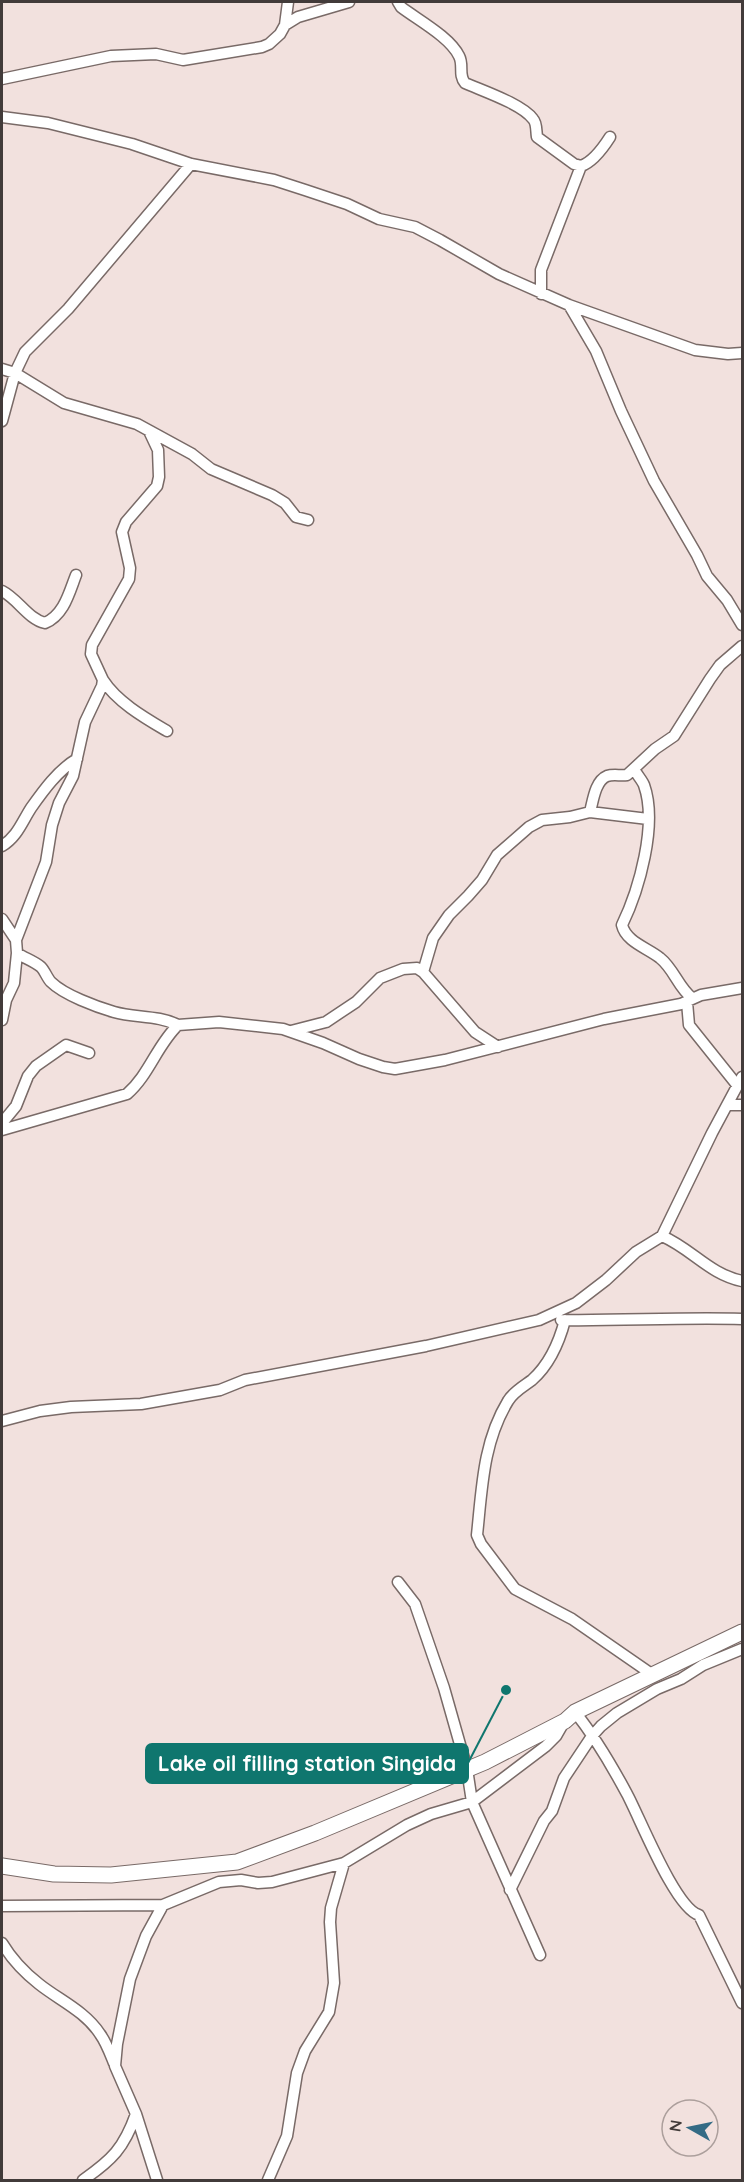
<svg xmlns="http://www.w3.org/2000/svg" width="744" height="2182" font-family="Quicksand,sans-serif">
	<rect width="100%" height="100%" fill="#f2e1de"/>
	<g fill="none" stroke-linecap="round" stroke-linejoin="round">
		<defs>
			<path id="minor" d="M398,2L401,7C418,20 450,37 459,56C464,65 458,75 465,83C483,91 522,104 533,119C537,123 536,131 537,137L574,164L581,166
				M285,25L288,2
				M2,79L111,56L156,54L183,60L262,47L269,44L280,34L285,25L298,17L349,2
				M2,117L48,123L132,144L191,164L274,180L305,190L347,204L379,219L415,227L440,240L499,274L569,305L695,350L728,354L742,353
				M541,294V270L581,166C593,162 603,148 610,137
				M569,305L596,351L621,411L654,481L697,555L707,576L727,600L742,625
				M2,369L15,373L64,403L137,424L192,454L211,469L272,495L285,503L296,517L308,520
				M2,421L15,373L25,352L68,309L191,164
				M2,591C18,599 28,619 45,623C64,615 69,593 76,575
				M103,680C117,702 145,718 167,731
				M634,769C637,775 642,780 644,785C658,824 639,890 622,925C626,942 648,948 660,958C674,969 678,987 692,998
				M590,812C593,801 595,781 607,776C613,774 621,776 627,775L655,749L674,736L710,679L720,665L742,646
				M2,846C17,837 22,822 31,808C43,791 58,770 77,759
				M2,919L16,940
				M17,953C24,958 34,961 41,967C45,971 47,978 51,982C64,995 97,1007 114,1012C135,1018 158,1015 178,1025
				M423,972L433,938L449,915L468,896L482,880L497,855L529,827L542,820L570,817L590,812L648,819
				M687,1002L689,1025L737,1085
				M2,1020L6,1000L14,983L17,953L16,940L46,862L52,825L59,803L73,776L85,722L102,686L103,680L91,654L92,645L129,579L130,568L122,532L126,522L157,486L159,477L158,450L150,433
				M291,1031L326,1022L356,1002L380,978L403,969L417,968L423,972L475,1032L498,1047
				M728,1105H742
				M2,1123L16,1106L28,1076L36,1066L66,1045L89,1053
				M2,1130L127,1094C149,1075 157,1045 178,1025L219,1022L283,1029L323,1043L359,1059L383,1067L395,1069L445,1060L604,1019L681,1004L701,995L742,988
				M662,1236C692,1249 709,1274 742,1281
				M561,1320C621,1321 682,1317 742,1319
				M565,1320C559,1343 550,1364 532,1380C524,1386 513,1392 508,1401C483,1442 482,1488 477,1535L481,1544L515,1589L572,1619L653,1675
				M2,1421L40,1411L71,1407L141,1404L220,1390L245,1380L426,1346L539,1320L576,1303L606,1280L636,1252L662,1236L712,1133L742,1077
				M398,1582L415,1604L444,1688L467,1769L472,1802L540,1955
				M575,1712C595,1737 612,1766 627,1794C640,1818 675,1908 699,1915L742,2003
				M510,1890L544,1821L552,1811L564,1778L592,1736L601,1726L617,1713L657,1689L681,1679L703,1665L742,1649
				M2,1906L163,1905L219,1882L241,1880L258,1883L272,1882L344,1863
				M2,1943C11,1958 25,1973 39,1984C59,2000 85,2011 100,2034C106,2042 110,2053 114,2063
				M83,2180C112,2160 124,2148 136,2114
				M157,2180L136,2114L115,2066L117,2044L130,1979L146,1936L163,1905
				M268,2180L287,2136L297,2073L305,2051L329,2012L334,1983L330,1922L331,1908L344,1863L407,1825L431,1814L472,1802L546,1746L556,1736L564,1722"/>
			<path id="highway" d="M2,1866L54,1874L111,1875L237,1862L315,1833L485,1762L565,1721L575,1712L742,1632"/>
		</defs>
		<!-- minor casing -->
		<use href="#minor" stroke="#796a67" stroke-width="13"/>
		<!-- highway casing -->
		<use href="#highway" stroke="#796a67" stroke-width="17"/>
		<!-- minor -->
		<use href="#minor" stroke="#fff" stroke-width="10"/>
		<!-- highway -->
		<use href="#highway" stroke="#fff" stroke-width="15"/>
	</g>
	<!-- callouts -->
	<path fill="none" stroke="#0f766e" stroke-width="2" d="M506 1690L468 1763"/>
	<circle fill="#0f766e" stroke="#f2e1de" stroke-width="2" cx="506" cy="1690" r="6"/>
	<rect fill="#0f766e" stroke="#0f766e" stroke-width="2" x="146" y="1744" width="322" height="39" rx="6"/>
	<g font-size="21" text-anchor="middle" font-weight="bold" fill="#fff">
		<text x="307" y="1771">Lake oil filling station Singida</text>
	</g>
	<!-- border -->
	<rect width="744" height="2182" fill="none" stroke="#423b3a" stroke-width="6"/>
	<!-- north arrow -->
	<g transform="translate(690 2128) rotate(279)"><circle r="28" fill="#f2e1de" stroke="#ac9f9c" stroke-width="1.5"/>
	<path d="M0-4.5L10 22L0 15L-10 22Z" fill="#346b85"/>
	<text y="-9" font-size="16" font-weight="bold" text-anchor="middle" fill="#423b3a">N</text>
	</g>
</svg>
